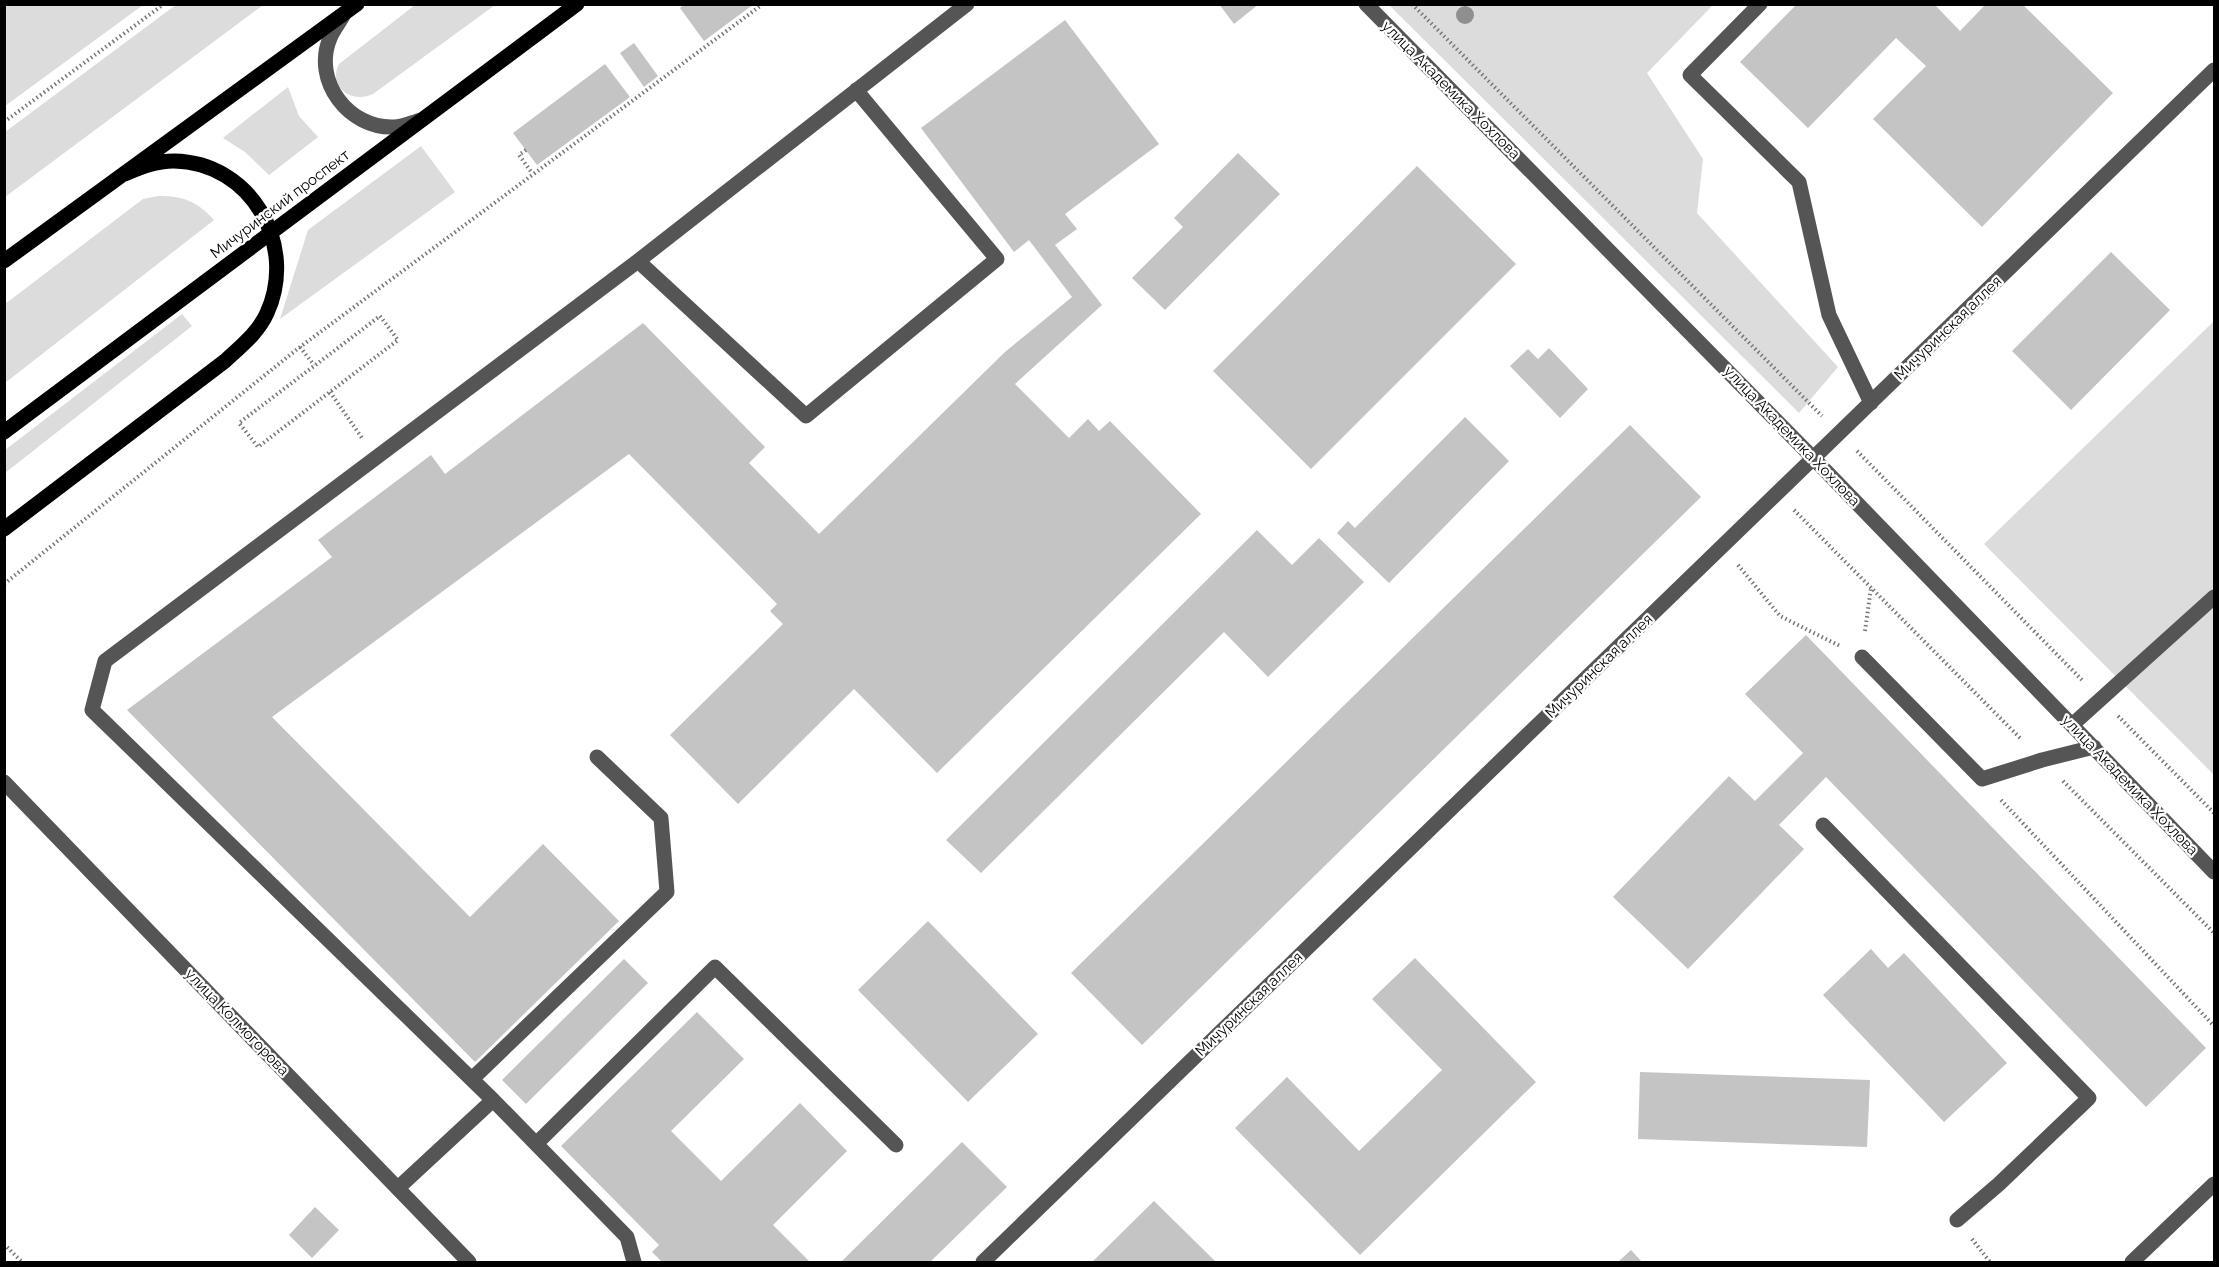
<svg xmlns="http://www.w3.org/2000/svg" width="2219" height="1267" font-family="Raleway,sans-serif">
	<rect width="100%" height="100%" fill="#fff"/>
	<!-- green -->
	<path fill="#dcdcdc" d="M5,4H143V5L5,106Z
		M177,4L263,5L5,197V132Z
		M415,5H495L373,94C352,104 327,87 339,64Z
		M1389,5H1713L1647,73L1703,159L1697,213L1838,367L1799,413Z
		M288,87L299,116L318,137L269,175L245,152L223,138Z
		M421,146L455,192L280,319L308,230Z
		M158,196C183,196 197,201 214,220L5,383V304L143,199Z
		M182,314L192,326L5,473V450Z
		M2214,321V775L1984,544Z"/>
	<!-- building -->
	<path fill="#c4c4c4" d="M684,4H754L704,41L680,8Z
		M1219,4H1259L1234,24Z
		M1797,4H1934L1960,31L1986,4H2022L2113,93L1982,227L1873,119L1926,66L1896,38L1808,128L1740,62Z
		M1065,20L1159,144L1065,214L1077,229L1055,245L1102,305L1015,384L1069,438L1088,419L1099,431L1110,421L1201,514L937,773L854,689L738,804L670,735L783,624L770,611L777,604L629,454L272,717L470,917L543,844L619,921L475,1062L127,710L332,557L318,540L431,455L445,474L643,323L765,447L749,463L819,534L1005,352L1072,297L1029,240L1014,252L921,128Z
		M634,43L658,76L644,87L620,53Z
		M605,64L630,97L537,165L513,133Z
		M1238,153L1280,194L1165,310L1132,278L1183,227L1174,218Z
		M1417,166L1516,264L1311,469L1213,371Z
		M2111,252L2170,310L2071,410L2012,351Z
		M1549,348L1588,389L1560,418L1510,366L1528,349L1538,359Z
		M1465,417L1509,461L1389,583L1337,533L1348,521L1355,528Z
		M1630,425L1701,497L1142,1045L1071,973Z
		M1257,530L1292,565L1319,538L1364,582L1268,677L1224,632L981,873L946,840Z
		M1806,635L2206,1048L2146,1107L1826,777L1779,825L1804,849L1688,969L1613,897L1729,776L1755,801L1803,753L1745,694Z
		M928,921L1038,1034L968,1102L858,990Z
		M1871,949L1888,968L1904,953L2007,1063L1944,1122L1823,995Z
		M1415,958L1536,1082L1360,1255L1235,1128L1287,1077L1359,1151L1442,1070L1372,999Z
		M624,959L648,983L526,1104L502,1080Z
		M697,1012L744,1059L671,1131L721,1181L800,1103L847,1151L773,1225L810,1262H662L652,1252L659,1245L561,1146Z
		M1640,1072L1870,1080L1867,1147L1638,1139Z
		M962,1142L1007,1187L930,1262H841Z
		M1154,1201L1216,1262H1092Z
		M315,1207L339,1230L312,1258L289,1235Z
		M1631,1250L1642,1262H1618Z"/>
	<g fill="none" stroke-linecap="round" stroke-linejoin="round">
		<!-- path -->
		<path stroke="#777" stroke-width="4" stroke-dasharray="1.5 3" stroke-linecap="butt" d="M1412,4L1822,416
			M4,122L164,4
			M526,150L519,155L532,173
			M380,316L398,340L258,447L239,423Z
			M300,347L314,365
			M330,392L362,438
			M1857,451L2083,681
			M1794,510L2021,739
			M1738,565L1780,616L1840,646
			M4,584L300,347L763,4
			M1865,631L1871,588
			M2118,716L2214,813
			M2063,781L2214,933
			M2001,800L2214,1026
			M1972,1239L1990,1262
			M4,1244L22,1262"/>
		<!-- minor -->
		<path stroke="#555" stroke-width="15" d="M1366,4L1820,465L2214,872
			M1760,4L1690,75L1799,182L1829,315L1871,403
			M344,14C340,22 333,30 330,38C312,81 349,129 394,127C403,127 413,122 421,120
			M638,261L806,416L997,259L856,90
			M1862,657L1982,779L2042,760L2094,747
			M2072,725L2214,597
			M4,782L469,1262
			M1823,825L2089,1098L1999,1184L1957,1220
			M472,1079L667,892L661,818L597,757
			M536,1144L715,967L896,1145
			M398,1188L493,1100
			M634,1262L627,1237L493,1100L92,710L105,661L638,261L967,4
			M983,1262L2214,70
			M2132,1262L2214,1184"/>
		<!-- major -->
		<path stroke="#000" stroke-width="15" d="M4,261L357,4
			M4,432L577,4
			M4,529L225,361C241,346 258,333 267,313C298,245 251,162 174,161C156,161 141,167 125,174"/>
	</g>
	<!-- trees -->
	<circle fill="#8f8f8f" cx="1465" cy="15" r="9"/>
	<g text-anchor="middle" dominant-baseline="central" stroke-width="4.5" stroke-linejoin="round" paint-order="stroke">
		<!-- street labels -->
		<g font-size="15" fill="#000" stroke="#fff">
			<text transform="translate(1451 90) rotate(45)">улица Академика Хохлова</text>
			<text transform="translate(280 204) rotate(-37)">Мичуринский проспект</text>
			<text transform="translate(1948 328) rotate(-44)">Мичуринская аллея</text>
			<text transform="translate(1792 436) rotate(46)">улица Академика Хохлова</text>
			<text transform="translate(1599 666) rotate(-44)">Мичуринская аллея</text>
			<text transform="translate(2130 785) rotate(46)">улица Академика Хохлова</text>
			<text transform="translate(1249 1004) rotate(-44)">Мичуринская аллея</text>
			<text transform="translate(237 1022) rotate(46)">улица Колмогорова</text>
		</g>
	</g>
	<!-- border -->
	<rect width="2219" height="1267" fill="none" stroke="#000000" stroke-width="12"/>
</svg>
